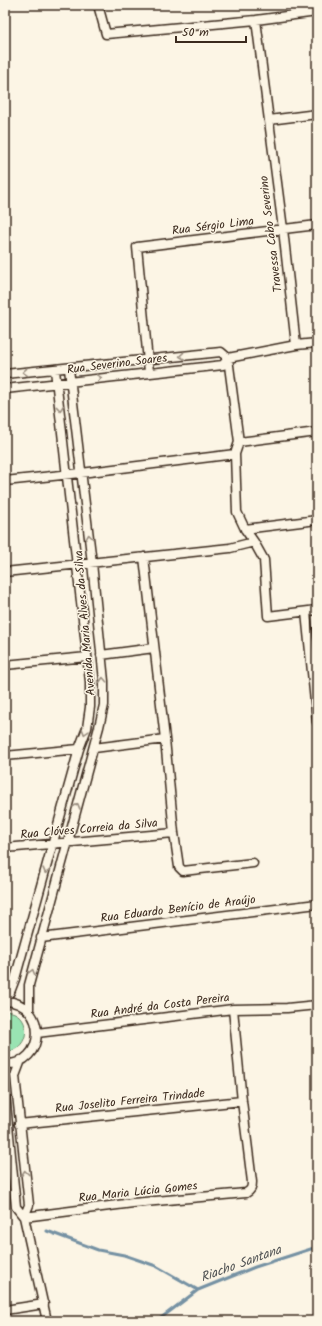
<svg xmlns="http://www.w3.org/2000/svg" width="322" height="1326" font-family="Kalam,sans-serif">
	<rect width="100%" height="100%" fill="#fcf5e5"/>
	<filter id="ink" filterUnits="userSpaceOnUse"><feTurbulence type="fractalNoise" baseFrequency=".025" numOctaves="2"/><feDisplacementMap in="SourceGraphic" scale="8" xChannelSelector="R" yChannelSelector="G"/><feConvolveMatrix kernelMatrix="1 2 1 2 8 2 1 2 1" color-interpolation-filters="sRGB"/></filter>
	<g filter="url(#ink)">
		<!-- green -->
		<path fill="#99e3b2" stroke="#6a8668" d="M5,1011C32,1011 33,1050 5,1052Z"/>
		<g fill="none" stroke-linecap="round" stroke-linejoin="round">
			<!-- stream -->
			<path stroke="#7591a3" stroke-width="3" d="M47,1231L98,1250L124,1255L156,1266L198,1290
				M157,1321L198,1290L255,1267L317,1247"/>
			<defs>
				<path id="minor" d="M98,5L106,34L256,20L317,12
					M256,20L283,229L296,345
					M269,120L317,114
					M228,358L239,442L235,454L237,512L245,529L254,542L264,560L268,616L317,610
					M149,372L137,247L317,225
					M5,374L221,352L228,358
					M5,389L223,365L228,358L296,345L317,343
					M239,442L317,432
					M5,481L81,473L235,454
					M245,529L317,520
					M144,557L165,739L174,833L179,867L183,871L253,863
					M5,572L230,548L254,542
					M306,612L317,722
					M101,655L154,648
					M5,665L87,657
					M94,748L165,739
					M5,756L79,749
					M5,848L174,833
					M41,938L317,904
					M5,997L10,992L15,979L79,749L87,728L90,707V682L55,370
					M5,1001C49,1003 46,1066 5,1064
					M29,1011V985L99,727L104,705V681L92,563L69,369
					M37,1033L233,1009L287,1008L317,1005
					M21,1060L15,1076L29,1205L24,1217
					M5,1094L16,1207L24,1217L47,1321
					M19,1124L242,1101
					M24,1217L133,1203L246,1193C251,1190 252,1188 252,1182L242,1101L233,1009
					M5,1310L44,1304"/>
			</defs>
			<!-- minor casing -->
			<use href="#minor" stroke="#3b2a1e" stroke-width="11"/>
			<!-- minor -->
			<use href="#minor" stroke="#fcf5e5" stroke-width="8"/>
		</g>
		<!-- one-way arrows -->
		<defs><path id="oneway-chevron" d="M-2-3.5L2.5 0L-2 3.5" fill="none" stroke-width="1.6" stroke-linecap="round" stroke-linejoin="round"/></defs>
		<g stroke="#9c9082">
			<use href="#oneway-chevron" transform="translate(182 356) rotate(174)"/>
			<use href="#oneway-chevron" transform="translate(25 372) rotate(175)"/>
			<use href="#oneway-chevron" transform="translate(99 378) rotate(-7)"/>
			<use href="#oneway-chevron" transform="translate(60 408) rotate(84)"/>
			<use href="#oneway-chevron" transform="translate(89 537) rotate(-97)"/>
			<use href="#oneway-chevron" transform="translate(103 680) rotate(-93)"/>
			<use href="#oneway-chevron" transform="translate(85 732) rotate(107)"/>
			<use href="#oneway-chevron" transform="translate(77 806) rotate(-74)"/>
			<use href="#oneway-chevron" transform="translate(46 871) rotate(106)"/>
			<use href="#oneway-chevron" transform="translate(32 972) rotate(-75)"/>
			<use href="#oneway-chevron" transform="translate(25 1173) rotate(-97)"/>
		</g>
	</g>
	<g text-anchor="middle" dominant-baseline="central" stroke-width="3" stroke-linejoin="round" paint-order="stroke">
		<!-- street labels -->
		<g font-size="12" fill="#3b2a1e" stroke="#fcf5e5">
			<text transform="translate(213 226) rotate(-7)">Rua Sérgio Lima</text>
			<text transform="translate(271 234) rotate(-97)">Travessa Cabo Severino</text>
			<text transform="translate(117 364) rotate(-7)">Rua Severino Soares</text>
			<text transform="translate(85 623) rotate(-95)">Avenida Maria Alves da Silva</text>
			<text transform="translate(89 829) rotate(-5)">Rua Clóves Correia da Silva</text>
			<text transform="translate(178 909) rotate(-7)">Rua Eduardo Benício de Araújo</text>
			<text transform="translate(160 1006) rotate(-7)">Rua André da Costa Pereira</text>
			<text transform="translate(130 1101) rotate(-6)">Rua Joselito Ferreira Trindade</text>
			<text transform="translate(138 1192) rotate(-6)">Rua Maria Lúcia Gomes</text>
		</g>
		<!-- water labels -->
		<g font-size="13" font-style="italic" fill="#535556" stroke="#fcf5e5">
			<text transform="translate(241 1264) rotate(-20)">Riacho Santana</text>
		</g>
	</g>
	<!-- margin -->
	<rect width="322" height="1326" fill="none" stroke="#fcf5e5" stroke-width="20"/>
	<rect x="10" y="10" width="302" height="1306" fill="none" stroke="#3b2a1e" stroke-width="1.5" filter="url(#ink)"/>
	<!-- scale -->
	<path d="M176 36v6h70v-6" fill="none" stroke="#3b2a1e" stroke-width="2"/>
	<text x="182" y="36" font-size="12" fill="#3b2a1e" stroke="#fcf5e5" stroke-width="3" paint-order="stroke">50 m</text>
</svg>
